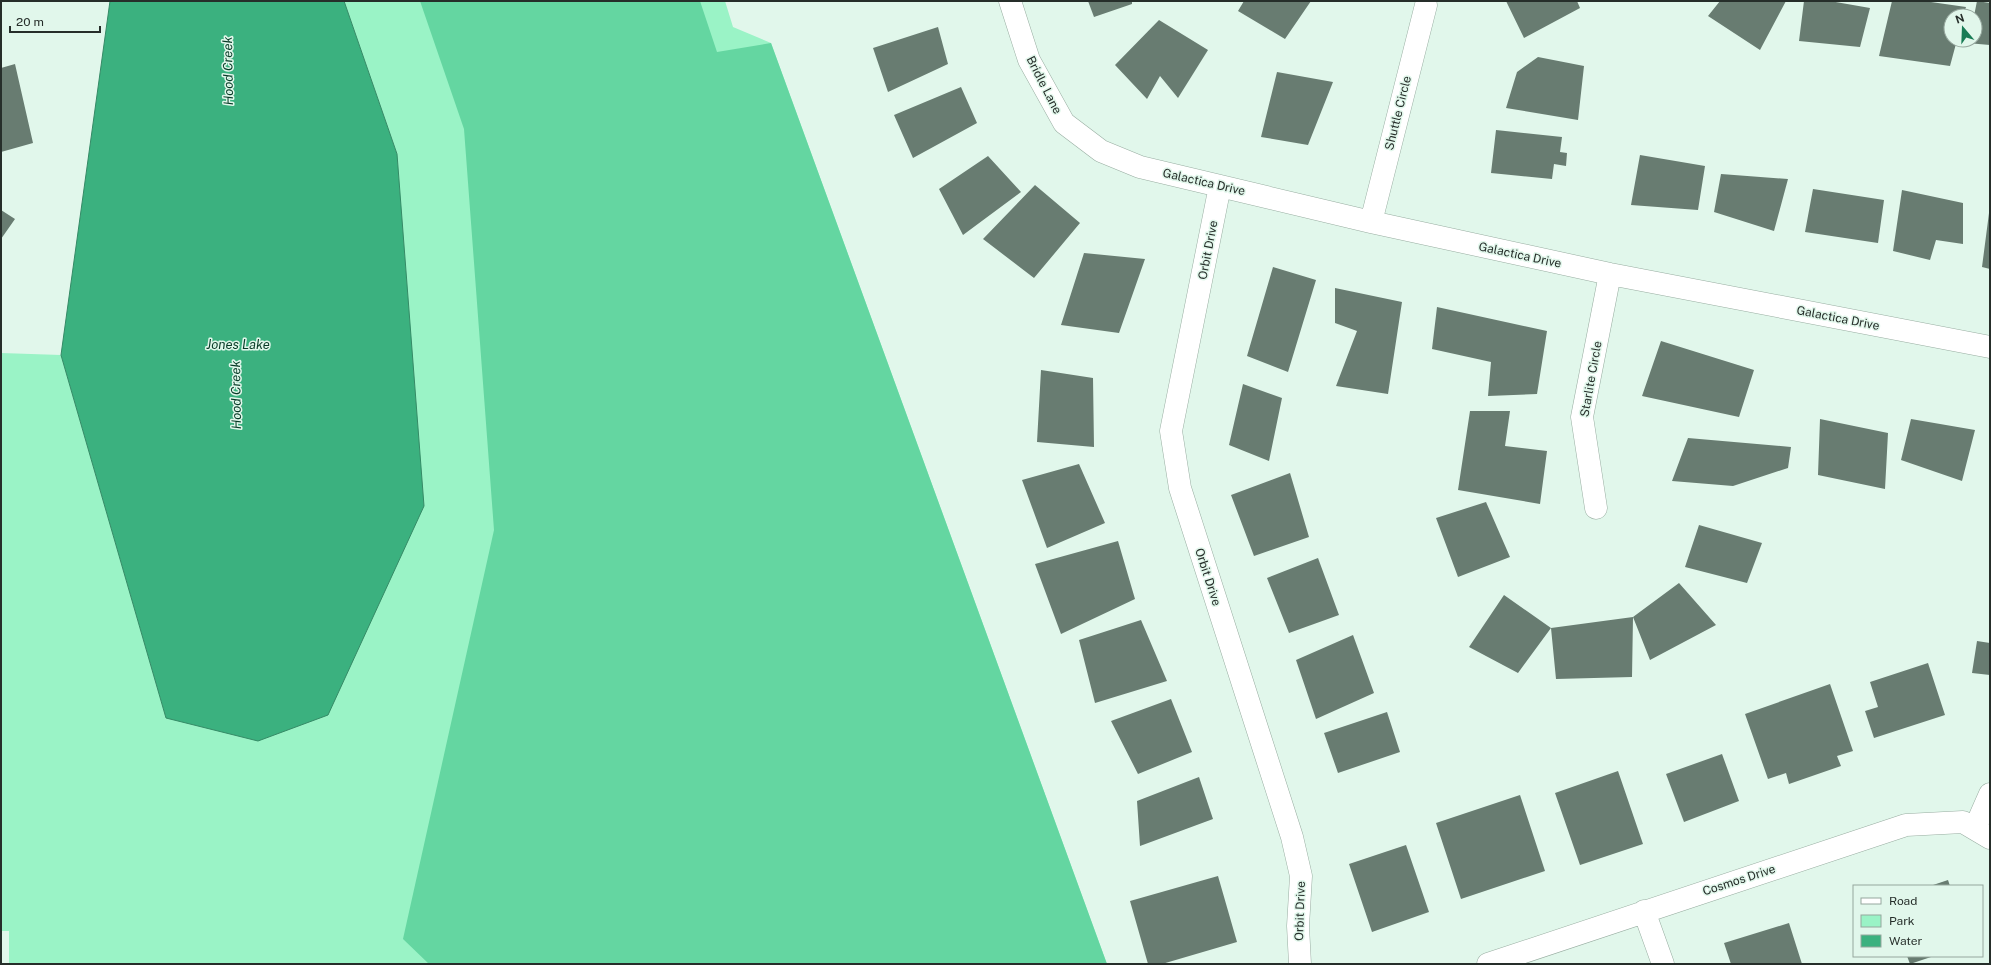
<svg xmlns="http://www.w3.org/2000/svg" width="1991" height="965" font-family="'Public Sans',sans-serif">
	<rect width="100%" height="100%" fill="#e1f7eb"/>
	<!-- green -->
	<path fill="#9af3c6" d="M344,1H725L733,27L771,43L1107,964H9V931H1V353L61,355L166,718L397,154Z"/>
	<!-- forest -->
	<path fill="#64d6a1" d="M420,1H700L717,52L771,43L1107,964H429L403,939L494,530L464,129Z"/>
	<!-- water -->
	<path fill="#3bb17f" stroke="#358a66" d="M110,1H344L397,154L424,506L328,715L258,741L166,718L61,355Z"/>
	<!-- building -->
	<path fill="#687c71" d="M1088,1H1132V4L1094,17Z
		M1244,1H1311L1285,39L1238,11Z
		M1506,1H1577L1580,8L1524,38Z
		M1720,1H1786L1760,50L1708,16Z
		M1804,1H1830L1870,8L1860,47L1799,41Z
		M1892,1H1924L1966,7L1963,16H1951V40H1957L1950,66L1879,56Z
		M1977,1L1990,3V45L1967,43L1968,40H1975V16H1974Z
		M1159,20L1208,50L1178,98L1160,76L1147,99L1115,65Z
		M938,27L948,64L888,92L873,48Z
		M1538,57L1584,66L1578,120L1506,108L1517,72Z
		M15,64L33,143L1,152V68Z
		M1277,72L1333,82L1308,145L1261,137Z
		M961,87L977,123L913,158L894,115Z
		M1496,130L1562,137L1560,152L1567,153L1566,166L1554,164L1552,179L1491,173Z
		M1640,155L1705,166L1698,210L1631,205Z
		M988,156L1021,192L963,235L939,189Z
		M1721,174L1788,179L1774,231L1714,212Z
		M1035,185L1080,223L1034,278L983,239Z
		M1813,189L1884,200L1878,243L1805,232Z
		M1902,190L1963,203V244L1936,240L1930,260L1893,251Z
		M1,210L15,219L1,239Z
		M1989,213H1990V269L1982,267Z
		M1084,253L1145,259L1119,333L1061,325Z
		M1273,267L1316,280L1288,372L1247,356Z
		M1335,288L1402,302L1388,394L1336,386L1357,331L1335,323Z
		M1437,307L1547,331L1537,394L1488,396L1491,362L1432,349Z
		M1661,341L1754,370L1739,417L1642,396Z
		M1041,370L1093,378L1094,447L1037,442Z
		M1243,384L1282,398L1269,461L1229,445Z
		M1470,411H1510L1505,446L1547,451L1540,504L1458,490Z
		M1820,419L1888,433L1885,489L1818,475Z
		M1911,419L1975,430L1962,481L1901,460Z
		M1688,438L1791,447L1788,468L1733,486L1672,481Z
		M1079,464L1105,523L1047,548L1022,480Z
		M1290,473L1309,537L1254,556L1231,495Z
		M1486,502L1510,557L1458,577L1436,518Z
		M1699,525L1762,543L1747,583L1685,567Z
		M1118,541L1135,599L1061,634L1035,564Z
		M1318,558L1339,615L1289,633L1267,578Z
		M1679,583L1716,625L1650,660L1633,617L1632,677L1556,679L1551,628L1633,617Z
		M1504,595L1551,628L1518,673L1469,647Z
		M1141,620L1167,681L1095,703L1079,640Z
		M1353,635L1374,693L1316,719L1296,660Z
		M1977,641L1990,643V675L1972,673Z
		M1928,663L1945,715L1874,738L1865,711L1878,707L1870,682Z
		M1830,684L1853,751L1837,756L1841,766L1789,784L1786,773L1768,779L1745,714Z
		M1171,699L1192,752L1138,774L1111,721Z
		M1387,712L1400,752L1338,773L1324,733Z
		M1722,754L1739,801L1684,822L1666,774Z
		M1618,771L1643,844L1580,865L1555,793Z
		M1199,777L1213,819L1140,846L1137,801Z
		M1520,795L1545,871L1461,899L1436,823Z
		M1406,845L1429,912L1372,932L1349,864Z
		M1218,876L1237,942L1162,964H1148L1130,901Z
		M1948,880L1950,886H1930Z
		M1789,923L1802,964H1731L1724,943Z
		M1907,956H1934L1910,964Z"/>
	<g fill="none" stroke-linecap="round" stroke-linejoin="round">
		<defs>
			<path id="minor" d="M1010,1L1029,60L1064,123L1101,151L1140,167L1371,222L1610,274L1990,347
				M1220,186L1171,431L1180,488L1292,837L1301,876L1298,926L1300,964
				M1371,222L1426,5
				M1596,508L1582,417L1610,274
				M1975,828L1990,794
				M1644,911L1663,964
				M1488,964L1906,825L1963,822L1990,838"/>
		</defs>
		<!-- minor casing -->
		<use href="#minor" stroke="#98ada1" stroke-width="23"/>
		<!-- minor -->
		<use href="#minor" stroke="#fff" stroke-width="22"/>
	</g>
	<g text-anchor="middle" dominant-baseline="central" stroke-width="3" stroke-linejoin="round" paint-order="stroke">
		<!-- street labels -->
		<g font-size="12" fill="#262e2a" stroke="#e1f7eb">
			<text transform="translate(1044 85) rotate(63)">Bridle Lane</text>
			<text transform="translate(1398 113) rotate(-76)">Shuttle Circle</text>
			<text transform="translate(1204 182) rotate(13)">Galactica Drive</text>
			<text transform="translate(1208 250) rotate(-79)">Orbit Drive</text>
			<text transform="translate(1520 255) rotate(12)">Galactica Drive</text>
			<text transform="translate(1838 318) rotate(11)">Galactica Drive</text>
			<text transform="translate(1591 379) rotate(-80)">Starlite Circle</text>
			<text transform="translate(1208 577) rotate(72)">Orbit Drive</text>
			<text transform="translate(1739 880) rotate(-18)">Cosmos Drive</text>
			<text transform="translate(1300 911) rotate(-88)">Orbit Drive</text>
		</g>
		<!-- water labels -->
		<g font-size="13" font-style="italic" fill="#083b27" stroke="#e1f7eb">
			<text transform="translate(228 71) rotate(-91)">Hood Creek</text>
			<text x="238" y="344">Jones Lake</text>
			<text transform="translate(236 395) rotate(-91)">Hood Creek</text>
		</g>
	</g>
	<!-- border -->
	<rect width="1991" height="965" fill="none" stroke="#262e2a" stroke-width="4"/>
	<!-- legend -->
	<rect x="1853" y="885" width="130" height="72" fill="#e1f7eb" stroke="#96a79e"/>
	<rect x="1861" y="898" width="20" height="6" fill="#ffffff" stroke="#96a79e"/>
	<text x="1889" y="905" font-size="12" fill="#262e2a">Road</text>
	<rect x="1861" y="915" width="20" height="12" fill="#9af3c6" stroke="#96a79e"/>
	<text x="1889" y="925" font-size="12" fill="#262e2a">Park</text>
	<rect x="1861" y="935" width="20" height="12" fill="#3bb17f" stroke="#96a79e"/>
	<text x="1889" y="945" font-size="12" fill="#262e2a">Water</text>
	<!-- north arrow -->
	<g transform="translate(1963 28) rotate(341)"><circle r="19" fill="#e1f7eb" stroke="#96a79e"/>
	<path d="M0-3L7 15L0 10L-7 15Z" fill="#187c55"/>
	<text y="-6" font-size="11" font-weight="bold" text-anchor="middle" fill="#262e2a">N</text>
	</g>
	<!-- scale -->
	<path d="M10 26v6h90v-6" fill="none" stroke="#262e2a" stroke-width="2"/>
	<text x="16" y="26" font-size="12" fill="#262e2a" stroke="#e1f7eb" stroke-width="3" paint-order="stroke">20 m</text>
</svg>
